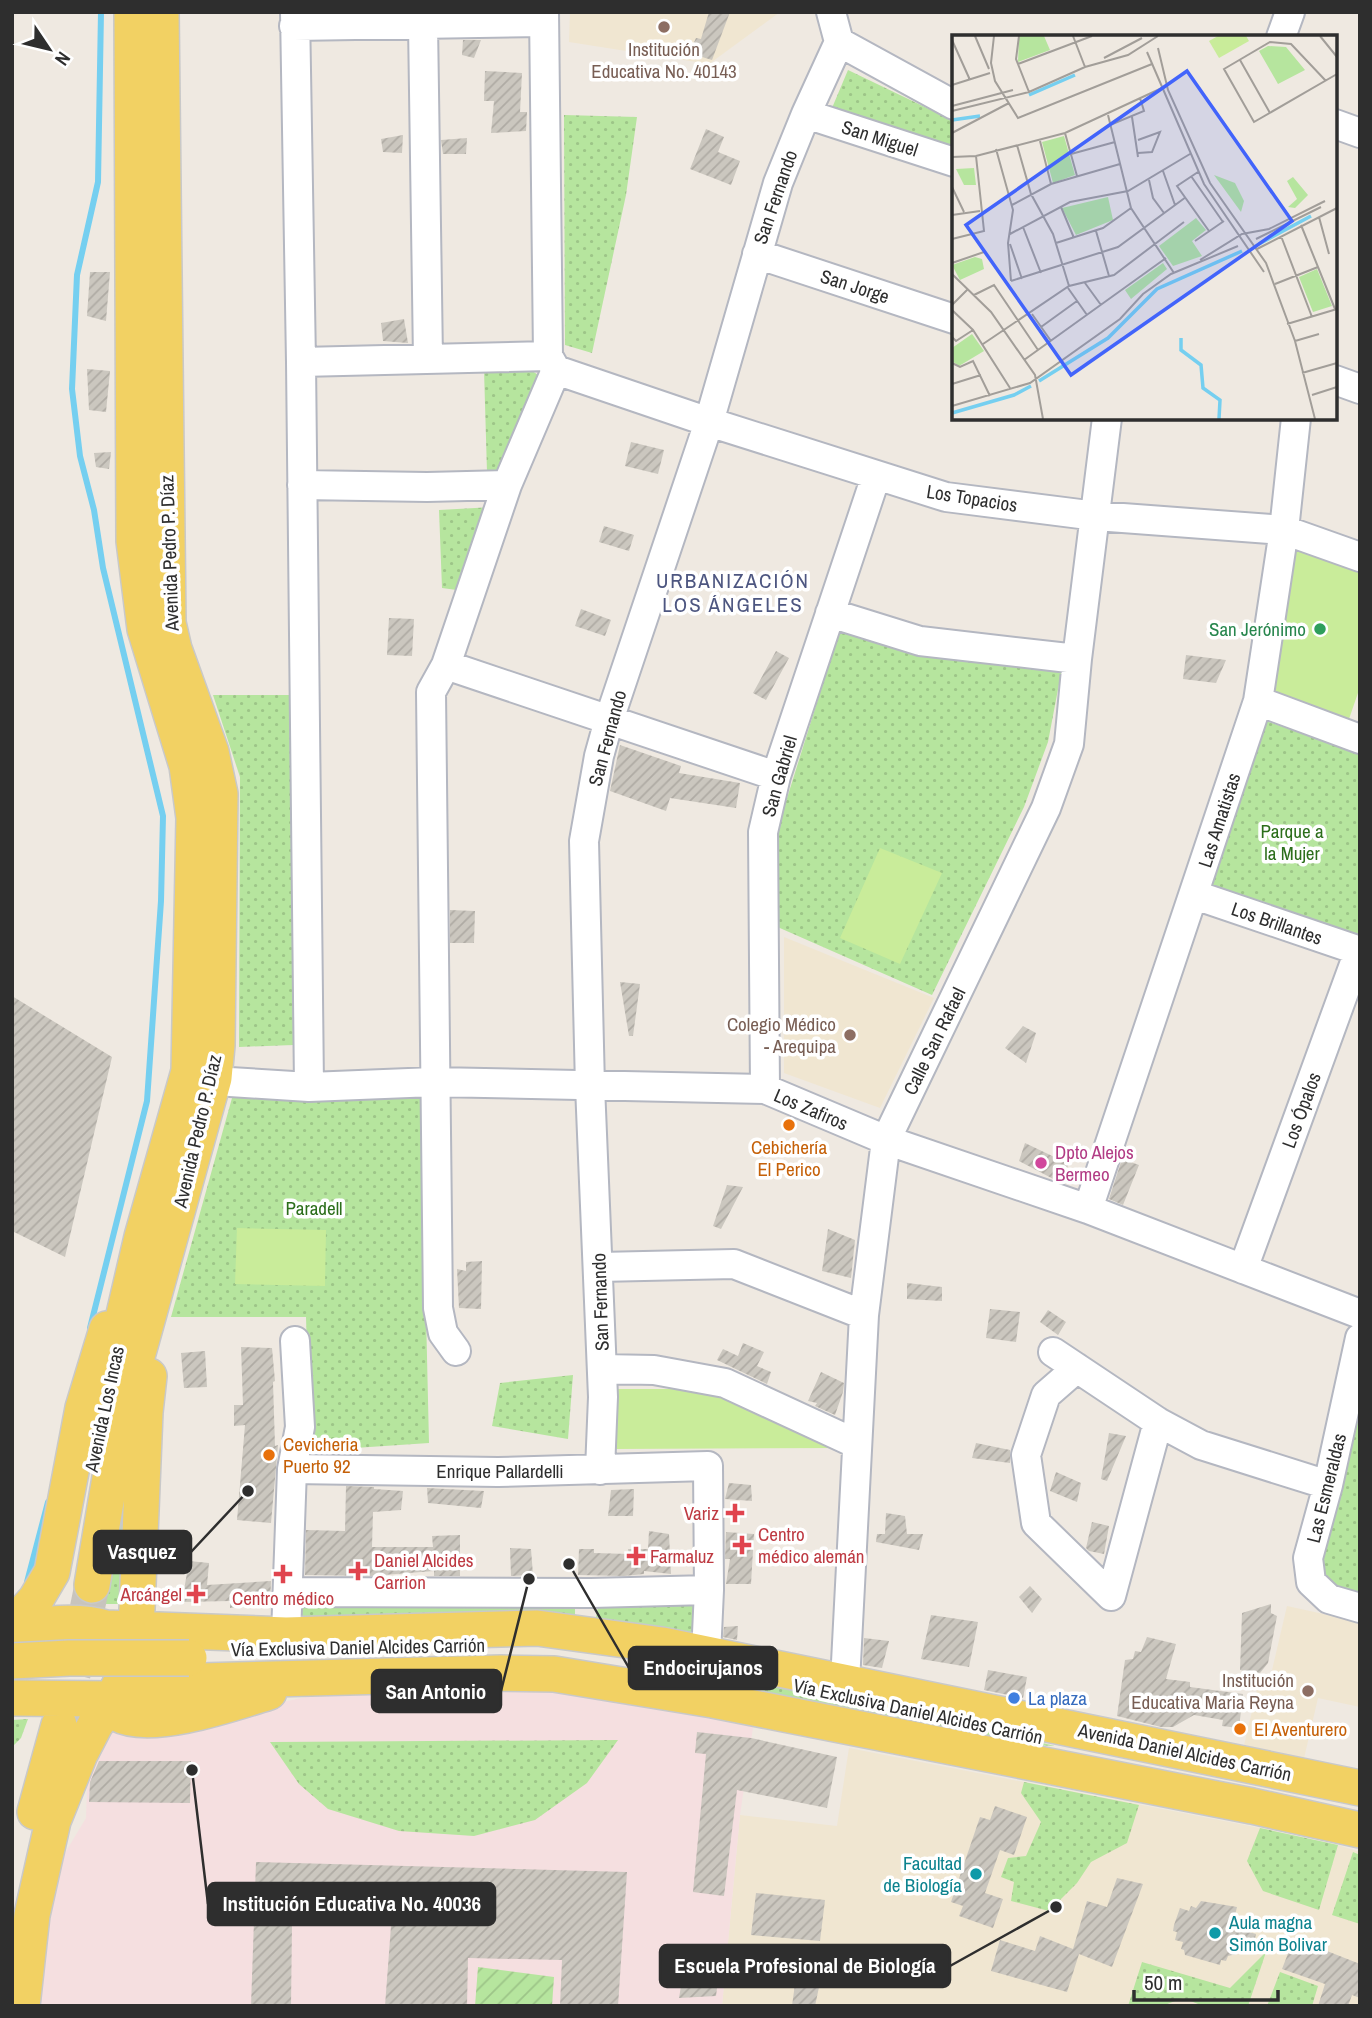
<svg xmlns="http://www.w3.org/2000/svg" width="1372" height="2018" font-family="'Archivo Narrow',sans-serif">
	<defs>
		<pattern id="grass-dots" width="8" height="8" patternUnits="userSpaceOnUse" patternTransform="scale(1.75)"><rect width="8" height="8" fill="#b6e59e"/><path d="M2 2h.1M6 6h.1" fill="none" stroke="#9dc588" stroke-width="1.8" stroke-linecap="round"/></pattern>
		<pattern id="garden-furrows" width="10" height="10" patternUnits="userSpaceOnUse" patternTransform="scale(1.75)"><rect width="10" height="10" fill="#b6e59e"/><path d="M-1 1l2-2M0 10L10 0M9 11l2-2" fill="none" stroke="#9dc588"/></pattern>
		<pattern id="building-hatch" width="6" height="6" patternUnits="userSpaceOnUse" patternTransform="scale(1.75)"><rect width="6" height="6" fill="#cbc7bf"/><path d="M-1 1l2-2M0 6l6-6M5 7l2-2" fill="none" stroke="#afaba4"/></pattern>
	</defs>
	<rect width="100%" height="100%" fill="#efe9e1"/>
	<!-- education -->
	<path fill="#f0e6d1" d="M570,12H780L709,64L569,42Z
		M784,937L934,998L880,1108L784,1073Z
		M1287,1606L1360,1622V1707L1318,1698L1302,1767L1242,1754L1259,1681L1269,1683Z
		M849,1748L1260,1828L1338,1845L1360,1852V2006H722L740,1815L837,1826Z"/>
	<!-- medical -->
	<path fill="#f5dfe0" d="M542,1686L755,1714L740,1815L722,2006H39L56,1868L86,1818L88,1760L114,1729L181,1724L334,1691Z"/>
	<!-- grass -->
	<path fill="url(#grass-dots)" d="M848,70L954,121V150L832,108Z
		M564,115L637,117L626,195L592,353L565,345Z
		M528,368L538,375L496,472H487L484,370Z
		M493,507L464,591L442,588L439,510Z
		M839,632L916,649L1063,663L1048,742L1024,807L932,995L773,925L778,827Z
		M213,695H291L293,1045L239,1047L240,777Z
		M1258,718L1360,754V936L1209,885Z
		M421,1096L429,1443L310,1451L306,1317H171L232,1098Z
		M573,1375L568,1439L492,1426L500,1383Z
		M136,1383L127,1604H99L119,1461Z
		M1360,1411V1596C1335,1588 1323,1585 1319,1557Z
		M402,1601L575,1603V1621L301,1624V1607Z
		M699,1605V1639L595,1624L598,1606Z
		M738,1683L795,1690L916,1713L914,1723L797,1701Z
		M28,1719L21,1738L12,1747V1720Z
		M940,1719L1055,1746L1031,1745L938,1727Z
		M618,1740L587,1783L535,1820L474,1836L399,1831L328,1809L299,1784L270,1742Z
		M1024,1782L1139,1805L1127,1843L1091,1862L1077,1883L1049,1911L1011,1901L1014,1882L1001,1877L1008,1858L1026,1856L1041,1822L1021,1793Z
		M1260,1828L1338,1845L1319,1910L1263,1891L1247,1861Z
		M1353,1852L1360,1855V1924L1332,1915Z
		M1266,1952L1248,2006H1203L1183,1998L1162,2006H1128L1142,1962L1230,1988Z
		M1280,1972L1318,1986L1312,2006H1267Z"/>
	<!-- garden -->
	<path fill="url(#garden-furrows)" d="M478,1967L554,1977L552,2006H475Z"/>
	<!-- pitch -->
	<path fill="#c9ec9a" d="M1292,547L1360,571V687L1349,719L1272,693Z
		M880,848L942,873L900,964L840,938Z
		M237,1228L326,1230L325,1286L235,1284Z
		M616,1389H702L846,1448L613,1449Z"/>
	<g fill="none" stroke-linecap="round" stroke-linejoin="round">
		<!-- stream -->
		<path stroke="#75cff0" stroke-width="6" d="M90,1328L147,1101L161,901L163,816L103,568L94,510L80,456L72,389L77,275L98,182L101,12
			M27,1582L48,1502"/>
	</g>
	<!-- building -->
	<path fill="url(#building-hatch)" d="M709,12H730L712,60L689,53L696,38L701,39Z
		M463,40H481L474,58L462,55Z
		M485,71L522,73L520,112H527L526,131L491,133L494,101H484Z
		M706,129L724,137L718,152L740,161L731,185L690,169Z
		M403,135L402,153L383,152L381,139Z
		M467,138L466,154H443L441,140Z
		M90,272H110L106,321L87,316Z
		M404,319L408,343L383,341L381,323Z
		M87,369L110,371L106,412L89,410Z
		M631,442L664,450L658,474L625,466Z
		M111,452L109,469L96,467L94,453Z
		M604,526L634,535L629,551L599,542Z
		M581,609L611,620L605,636L575,626Z
		M389,618L414,619L412,656L387,655Z
		M776,651L789,658L766,700L753,693Z
		M1186,655L1226,660L1216,683L1183,679Z
		M620,745L681,766L679,773L740,783L736,808L670,798L666,811L610,791Z
		M450,910L475,911L474,943H450Z
		M620,982L640,984L633,1036H629Z
		M12,996L112,1057L65,1257L12,1231Z
		M1023,1026L1036,1033L1026,1063L1005,1048Z
		M1025,1143L1069,1164L1059,1182L1019,1161Z
		M1122,1159L1139,1165L1123,1205L1109,1199Z
		M727,1185L743,1187L721,1229L713,1226Z
		M828,1229L855,1240L851,1278L822,1271Z
		M482,1261L481,1309L459,1308L457,1269L466,1271V1262Z
		M907,1283L942,1287V1301L907,1299Z
		M990,1309L1020,1312L1016,1342L986,1338Z
		M1048,1310L1066,1322L1058,1335L1040,1322Z
		M743,1343L764,1352L757,1366L771,1372L767,1384L717,1360L723,1349L738,1356Z
		M241,1347L272,1348L275,1381L273,1382L275,1446L278,1445L271,1523L237,1520L245,1425L234,1426V1405H243Z
		M205,1351L207,1387L184,1388L181,1353Z
		M821,1372L844,1383L843,1392L835,1415L815,1406L817,1403L808,1401Z
		M1109,1433L1126,1436L1107,1481L1101,1479Z
		M976,1443L1010,1450V1463L972,1458Z
		M1056,1472L1081,1483L1077,1502L1050,1491Z
		M729,1483L751,1485L752,1501L725,1499Z
		M346,1486L374,1487V1489L403,1491L401,1510L373,1512L372,1547H433L432,1536L460,1535V1576H434V1571L371,1576L305,1575L306,1530L345,1531Z
		M427,1488L484,1491L481,1508L428,1503Z
		M634,1489L633,1516H608L611,1490Z
		M886,1513L905,1516L907,1534H923L919,1550L876,1542L877,1534H885Z
		M1092,1522L1109,1526L1104,1554L1089,1551L1086,1548Z
		M649,1531L669,1534L671,1574L644,1571V1574L624,1576L578,1575L579,1549H594V1553L629,1554L628,1549H648Z
		M726,1532L754,1534L751,1584H726L730,1559H725Z
		M510,1548L531,1549L533,1575L511,1576Z
		M189,1561L209,1563L207,1585L271,1581L270,1605L230,1608V1601L182,1602Z
		M1030,1586L1042,1599L1032,1613L1019,1597Z
		M1271,1604V1613L1277,1616L1268,1663L1260,1673L1240,1670L1242,1613Z
		M931,1615L978,1622L969,1667L921,1659Z
		M738,1626L737,1640L723,1637L724,1627Z
		M1147,1637L1176,1644L1166,1679L1190,1682V1687L1243,1694L1239,1728L1222,1726L1223,1720L1194,1715L1173,1727H1161L1117,1716L1125,1660L1133,1659L1135,1651L1141,1652Z
		M864,1638L889,1641L882,1668L863,1665Z
		M988,1670L1027,1677L1023,1698L984,1690Z
		M697,1732L751,1738L837,1757L827,1808L737,1790L724,1896L693,1892L706,1754L695,1753Z
		M99,1761H191L190,1803L89,1802L90,1782Z
		M995,1806L1027,1817L1014,1855L1000,1850L985,1893L1003,1899L993,1928L959,1916L963,1906L951,1902L980,1817L990,1820Z
		M256,1862L627,1872L618,2006H560L562,1960L468,1958L467,2006H385L391,1926L292,1925L291,2006H251Z
		M1117,1878L1143,1884L1112,1967L1079,1954L1067,1992L991,1971L1000,1940L1035,1951L1040,1936L1073,1949L1087,1901L1107,1907Z
		M756,1893L825,1900L820,1941L751,1935Z
		M1201,1901L1237,1907L1234,1919L1245,1916V1924L1251,1923L1249,1932L1256,1934L1252,1951L1243,1949L1241,1953L1228,1956L1226,1961L1221,1960L1220,1965L1185,1955L1184,1950L1181,1949L1183,1942L1175,1940L1177,1932L1173,1931L1174,1925L1180,1908L1189,1911L1191,1906L1196,1908Z
		M1294,1938L1360,1964V1998L1352,1995L1348,2006H1318L1325,1984L1282,1969Z
		M687,1950L721,1956L716,1996L679,1998Z
		M797,1969L822,1973L815,2006H792Z"/>
	<g fill="none" stroke-linecap="round" stroke-linejoin="round">
		<!-- major-tunnel -->
		<path stroke="#c8c4bd" stroke-width="35" stroke-dasharray="35 18" stroke-linecap="butt" d="M59,1725L77,1660L92,1585"/>
		<defs>
			<path id="minor" d="M295,12L301,362L309,1087
				M831,12L839,42
				M423,24L428,359
				M294,26L543,22
				M1281,37L1290,12
				M839,42L954,105
				M806,114L954,162
				M1335,124L1360,133
				M757,254L954,319
				M301,362L548,356
				M556,370L709,422L946,497L1096,516L1284,530L1360,557
				M1335,380L1360,389
				M302,485L427,487L507,485
				M830,613L920,641L1077,659
				M446,665L776,776
				M1258,701L1360,739
				M1195,895L1360,951
				M195,1073L230,1082L309,1087L434,1082L765,1089L886,1140L1088,1209L1360,1314
				M765,1089L763,832L776,776L876,476
				M1088,1209L1258,701L1284,530L1296,418
				M599,1267L734,1264L864,1315
				M1243,1269L1359,951
				M1360,1338L1328,1485L1308,1558L1311,1582L1329,1599L1360,1608
				M456,1351L443,1333L438,1308L431,692L446,665L507,485L556,370L548,356L544,12
				M1053,1352L1158,1422L1201,1445L1328,1485
				M1077,1368L1046,1395L1026,1455L1036,1523L1111,1596L1158,1422
				M602,1369L654,1370L725,1383L857,1444
				M292,1469L498,1472L708,1466L709,1590L706,1655
				M600,1470L603,1397L590,1086L584,841L599,756L609,720L709,422L778,183L806,114L839,42
				M289,1592L591,1593L709,1590
				M286,1635L292,1469L300,1427L295,1341
				M845,1682L864,1315L886,1140L1046,808L1069,744L1077,659L1107,418"/>
			<path id="major" d="M113,1362L142,1237L189,1071L194,818L187,766L145,629L134,541L132,12
				M92,1585L120,1418L214,1078L217,1045L220,794L211,752L174,649L168,623L161,12
				M12,1626L36,1599L52,1572L83,1408L107,1329
				M12,1631C40,1623 78,1620 106,1628L286,1635L537,1628L662,1645L1360,1788
				M12,1698L113,1699L201,1681L501,1673L554,1674L713,1700L1252,1806L1360,1830
				M113,1699L118,1714C151,1732 234,1703 269,1692
				M35,1812L59,1725
				M22,2006L32,1915L53,1821L80,1754L95,1725L113,1699L133,1656L137,1609L145,1412L149,1376"/>
		</defs>
		<!-- minor casing -->
		<use href="#minor" stroke="#b4b7c1" stroke-width="32"/>
		<!-- major casing -->
		<use href="#major" stroke="#c9c9c9" stroke-width="38"/>
		<!-- minor -->
		<use href="#minor" stroke="#fff" stroke-width="28"/>
		<!-- major -->
		<use href="#major" stroke="#f2d163" stroke-width="35"/>
		<defs>
			<path id="major-bridge" d="M12,1661L69,1658H189"/>
		</defs>
		<!-- major-bridge casing -->
		<use href="#major-bridge" stroke="#c9c9c9" stroke-width="38" stroke-linecap="butt"/>
		<!-- major-bridge -->
		<use href="#major-bridge" stroke="#f2d163" stroke-width="35"/>
	</g>
	<!-- markers -->
	<g fill="#8d6e63" stroke="#fff" stroke-width="2.5">
		<circle cx="664" cy="27" r="7"/>
		<circle cx="850" cy="1035" r="7"/>
		<circle cx="1308" cy="1691" r="7"/>
	</g>
	<circle fill="#2e9e5b" stroke="#fff" stroke-width="2.5" cx="1320" cy="629" r="7"/>
	<g fill="#e8710a" stroke="#fff" stroke-width="2.5">
		<circle cx="789" cy="1125" r="7"/>
		<circle cx="269" cy="1455" r="7"/>
		<circle cx="1240" cy="1729" r="7"/>
	</g>
	<circle fill="#d1479c" stroke="#fff" stroke-width="2.5" cx="1041" cy="1163" r="7"/>
	<g fill="#e0444e" stroke="#fff" stroke-width="2.5">
		<path d="M731.5 1502.5h7v7h7v7h-7v7h-7v-7h-7v-7h7z"/>
		<path d="M738.5 1534.5h7v7h7v7h-7v7h-7v-7h-7v-7h7z"/>
		<path d="M632.5 1545.5h7v7h7v7h-7v7h-7v-7h-7v-7h7z"/>
		<path d="M354.5 1560.5h7v7h7v7h-7v7h-7v-7h-7v-7h7z"/>
		<path d="M279.5 1563.5h7v7h7v7h-7v7h-7v-7h-7v-7h7z"/>
		<path d="M192.5 1583.5h7v7h7v7h-7v7h-7v-7h-7v-7h7z"/>
	</g>
	<circle fill="#3f7fe0" stroke="#fff" stroke-width="2.5" cx="1014" cy="1698" r="7"/>
	<g fill="#0f9aa8" stroke="#fff" stroke-width="2.5">
		<circle cx="976" cy="1874" r="7"/>
		<circle cx="1215" cy="1933" r="7"/>
	</g>
	<g text-anchor="middle" dominant-baseline="central" stroke-width="7" stroke-linejoin="round" paint-order="stroke">
		<!-- education labels -->
		<g font-size="19" fill="#785e54" stroke="#fff" text-anchor="end">
			<text x="664" y="49" text-anchor="middle">Institución<tspan x="664" dy="22">Educativa No. 40143</tspan></text>
			<text x="836" y="1024">Colegio Médico<tspan x="836" dy="22">- Arequipa</tspan></text>
			<text x="1294" y="1680">Institución<tspan x="1294" dy="22">Educativa Maria Reyna</tspan></text>
		</g>
		<!-- street labels -->
		<g font-size="19" fill="#2e2e2e" stroke="#fff">
			<text transform="translate(880 138) rotate(18)">San Miguel</text>
			<text transform="translate(775 197) rotate(-71)">San Fernando</text>
			<text transform="translate(855 286) rotate(18)">San Jorge</text>
			<text transform="translate(972 498) rotate(9)">Los Topacios</text>
			<text transform="translate(169 553) rotate(-92)">Avenida Pedro P. Díaz</text>
			<text transform="translate(607 738) rotate(-75)">San Fernando</text>
			<text transform="translate(779 776) rotate(-74)">San Gabriel</text>
			<text transform="translate(1219 820) rotate(-72)">Las Amatistas</text>
			<text transform="translate(1277 923) rotate(19)">Los Brillantes</text>
			<text transform="translate(934 1041) rotate(-64)">Calle San Rafael</text>
			<text transform="translate(811 1109) rotate(23)">Los Zafiros</text>
			<text transform="translate(1301 1110) rotate(-70)">Los Ópalos</text>
			<text transform="translate(197 1131) rotate(-77)">Avenida Pedro P. Díaz</text>
			<text transform="translate(600 1302) rotate(-92)">San Fernando</text>
			<text transform="translate(104 1409) rotate(-78)">Avenida Los Incas</text>
			<text x="500" y="1471">Enrique Pallardelli</text>
			<text transform="translate(1326 1488) rotate(-76)">Las Esmeraldas</text>
			<text transform="translate(358 1647) rotate(-1)">Vía Exclusiva Daniel Alcides Carrión</text>
			<text transform="translate(918 1711) rotate(12)">Vía Exclusiva Daniel Alcides Carrión</text>
			<text transform="translate(1185 1752) rotate(12)">Avenida Daniel Alcides Carrión</text>
		</g>
		<!-- leisure labels -->
		<g font-size="19" fill="#27864d" stroke="#fff" text-anchor="end">
			<text x="1306" y="629">San Jerónimo</text>
		</g>
		<!-- park labels -->
		<g font-size="19" fill="#2c6e1b" stroke="#fff">
			<text x="1292" y="831">Parque a<tspan x="1292" dy="22">la Mujer</tspan></text>
			<text x="314" y="1208">Paradell</text>
		</g>
		<!-- food labels -->
		<g font-size="19" fill="#c56008" stroke="#fff" text-anchor="start">
			<text x="789" y="1147" text-anchor="middle">Cebichería<tspan x="789" dy="22">El Perico</tspan></text>
			<text x="283" y="1444">Cevicheria<tspan x="283" dy="22">Puerto 92</tspan></text>
			<text x="1254" y="1729">El Aventurero</text>
		</g>
		<!-- hotel labels -->
		<g font-size="19" fill="#b23c85" stroke="#fff" text-anchor="start">
			<text x="1055" y="1152">Dpto Alejos<tspan x="1055" dy="22">Bermeo</tspan></text>
		</g>
		<!-- health labels -->
		<g font-size="19" fill="#be3a42" stroke="#fff" text-anchor="start">
			<text x="719" y="1513" text-anchor="end">Variz</text>
			<text x="758" y="1534">Centro<tspan x="758" dy="22">médico alemán</tspan></text>
			<text x="650" y="1556">Farmaluz</text>
			<text x="374" y="1560">Daniel Alcides<tspan x="374" dy="22">Carrion</tspan></text>
			<text x="182" y="1594" text-anchor="end">Arcángel</text>
			<text x="283" y="1598" text-anchor="middle">Centro médico</text>
		</g>
		<!-- shop labels -->
		<g font-size="19" fill="#366cbe" stroke="#fff" text-anchor="start">
			<text x="1028" y="1698">La plaza</text>
		</g>
		<!-- culture labels -->
		<g font-size="19" fill="#0d838f" stroke="#fff" text-anchor="end">
			<text x="962" y="1863">Facultad<tspan x="962" dy="22">de Biología</tspan></text>
			<text x="1229" y="1922" text-anchor="start">Aula magna<tspan x="1229" dy="22">Simón Bolivar</tspan></text>
		</g>
		<!-- neighbourhood labels -->
		<g font-size="21" letter-spacing="2" fill="#4d5680" stroke="#fff">
			<text x="733" y="580">URBANIZACIÓN<tspan x="733" dy="24">LOS ÁNGELES</tspan></text>
		</g>
	</g>
	<!-- overview -->
	<g transform="translate(952 35)">
		<rect width="385" height="385" fill="#efe9e1"/>
		<path d="M67,1H92L98,15L66,27ZM316,11L334,12L353,35L326,49L307,16ZM112,101L123,140L101,148L90,107ZM22,133L24,150H12L4,134ZM262,140L283,148L292,166L289,177ZM341,142L356,160L343,173L336,172L345,164L335,146ZM156,162L161,185L124,200L110,173ZM244,183L254,195L240,206L250,221L221,231L207,211ZM23,222L30,224L32,234L8,245L0,230ZM211,228L215,234L179,264L173,255ZM365,234L380,271L361,277L347,242ZM20,299L32,316L7,331L0,326V313Z" fill="#b6e59e"/>
		<path d="M266,1H294L297,6L267,23L257,6Z" fill="#c9ec9a"/>
		<path fill="none" stroke="#75cff0" stroke-width="3.5" d="M77,60L123,40M0,85L28,81M307,209L359,181M229,303V315L249,330L251,353L268,365L267,384M87,346L156,303L205,254L290,216M0,378L62,360L79,351"/>
		<path fill="none" stroke="#a29e99" stroke-width="2" d="M23,1L37,34M42,1L39,28L43,46L66,83L200,29M67,1L64,24L77,57M121,1L133,32M368,1L385,22M0,5L18,45M206,13L216,55L258,148L314,228L343,306L363,384M195,17L252,149L312,237M152,23L190,3M288,25L318,78M66,29L140,1M374,46L339,9L318,7L272,34L302,87L385,39M0,50L38,38M0,71L61,55M0,76L77,57L133,32L176,20L206,1M156,80L179,173L222,238M180,82L186,122M158,90L192,76L188,63M0,98L57,68M113,98L125,141M186,105L208,97L200,117L186,118M88,106L99,149M65,110L79,159L101,199L117,251M44,114L61,175L56,208L59,246M119,119L163,107M0,122L24,121L113,98L210,53M211,136L223,170M246,137L225,151L257,196M239,141L271,187M197,145L201,163L212,178M0,152L12,177M60,170L99,149L168,129M109,172L122,203M0,180L28,176M367,182L377,219M349,190L383,274M71,192L89,238M144,196L157,241M58,199L118,167L176,156L238,119M329,201L360,282M0,204L32,196L24,121M304,204L369,172M243,206L272,186M104,208L151,193L179,173M58,209L70,244M305,214L385,173M248,225L290,199L317,194L373,166M0,228L32,217M0,239L39,277L83,340L91,384M59,246L166,212L234,162M133,248L149,270M323,249L366,232M116,253L135,280M22,260L42,250L86,315M0,270L15,255M0,275L21,295L58,353M80,279L99,306M335,289L385,274M89,292L125,266M0,302L4,306L21,295M343,306L367,299M31,309L117,251L162,240L232,187M72,325L214,223M0,328L8,332L21,326L38,361M350,338L385,328M0,349L29,340M360,360L385,352M0,371L78,348L168,284L191,259L219,239L286,211"/>
		<path fill="#4264fb" fill-opacity="0.15" stroke="#4264fb" stroke-width="3.5" d="M235,36L340,186L119,340L14,190Z"/>
		<rect width="385" height="385" fill="none" stroke="#2e2e2e" stroke-width="3.5"/>
	</g>
	<!-- callouts -->
	<path fill="none" stroke="#2e2e2e" stroke-width="2.5" d="M248 1491L191 1552M569 1564L629 1668M529 1579L501 1691M192 1770L208 1904M1056 1907L950 1966"/>
	<g fill="#2e2e2e" stroke="#fff" stroke-width="2.5">
		<circle cx="248" cy="1491" r="7"/>
		<circle cx="569" cy="1564" r="7"/>
		<circle cx="529" cy="1579" r="7"/>
		<circle cx="192" cy="1770" r="7"/>
		<circle cx="1056" cy="1907" r="7"/>
	</g>
	<g fill="#2e2e2e" stroke="#2e2e2e" stroke-width="2.5">
		<rect x="94" y="1531" width="97" height="42" rx="7"/>
		<rect x="629" y="1647" width="148" height="42" rx="7"/>
		<rect x="372" y="1670" width="129" height="42" rx="7"/>
		<rect x="208" y="1883" width="287" height="42" rx="7"/>
		<rect x="660" y="1945" width="290" height="42" rx="7"/>
	</g>
	<g font-size="21" text-anchor="middle" font-weight="bold" fill="#fff">
		<text x="142" y="1559">Vasquez</text>
		<text x="703" y="1675">Endocirujanos</text>
		<text x="436" y="1699">San Antonio</text>
		<text x="352" y="1911">Institución Educativa No. 40036</text>
		<text x="805" y="1973">Escuela Profesional de Biología</text>
	</g>
	<!-- border -->
	<rect width="1372" height="2018" fill="none" stroke="#2e2e2e" stroke-width="28"/>
	<!-- north arrow -->
	<g transform="translate(49 49) rotate(125)" stroke="#ffffff" stroke-width="5" paint-order="stroke">
	<path d="M0-5L12 26L0 18L-12 26Z" fill="#2e2e2e"/>
	<text y="-10" font-size="19" font-weight="bold" text-anchor="middle" fill="#2e2e2e">N</text>
	</g>
	<!-- scale -->
	<path d="M1134 1990v10h144v-10" fill="none" stroke="#2e2e2e" stroke-width="3.5"/>
	<text x="1144" y="1990" font-size="21" fill="#2e2e2e" stroke="#ffffff" stroke-width="5" paint-order="stroke">50 m</text>
</svg>
